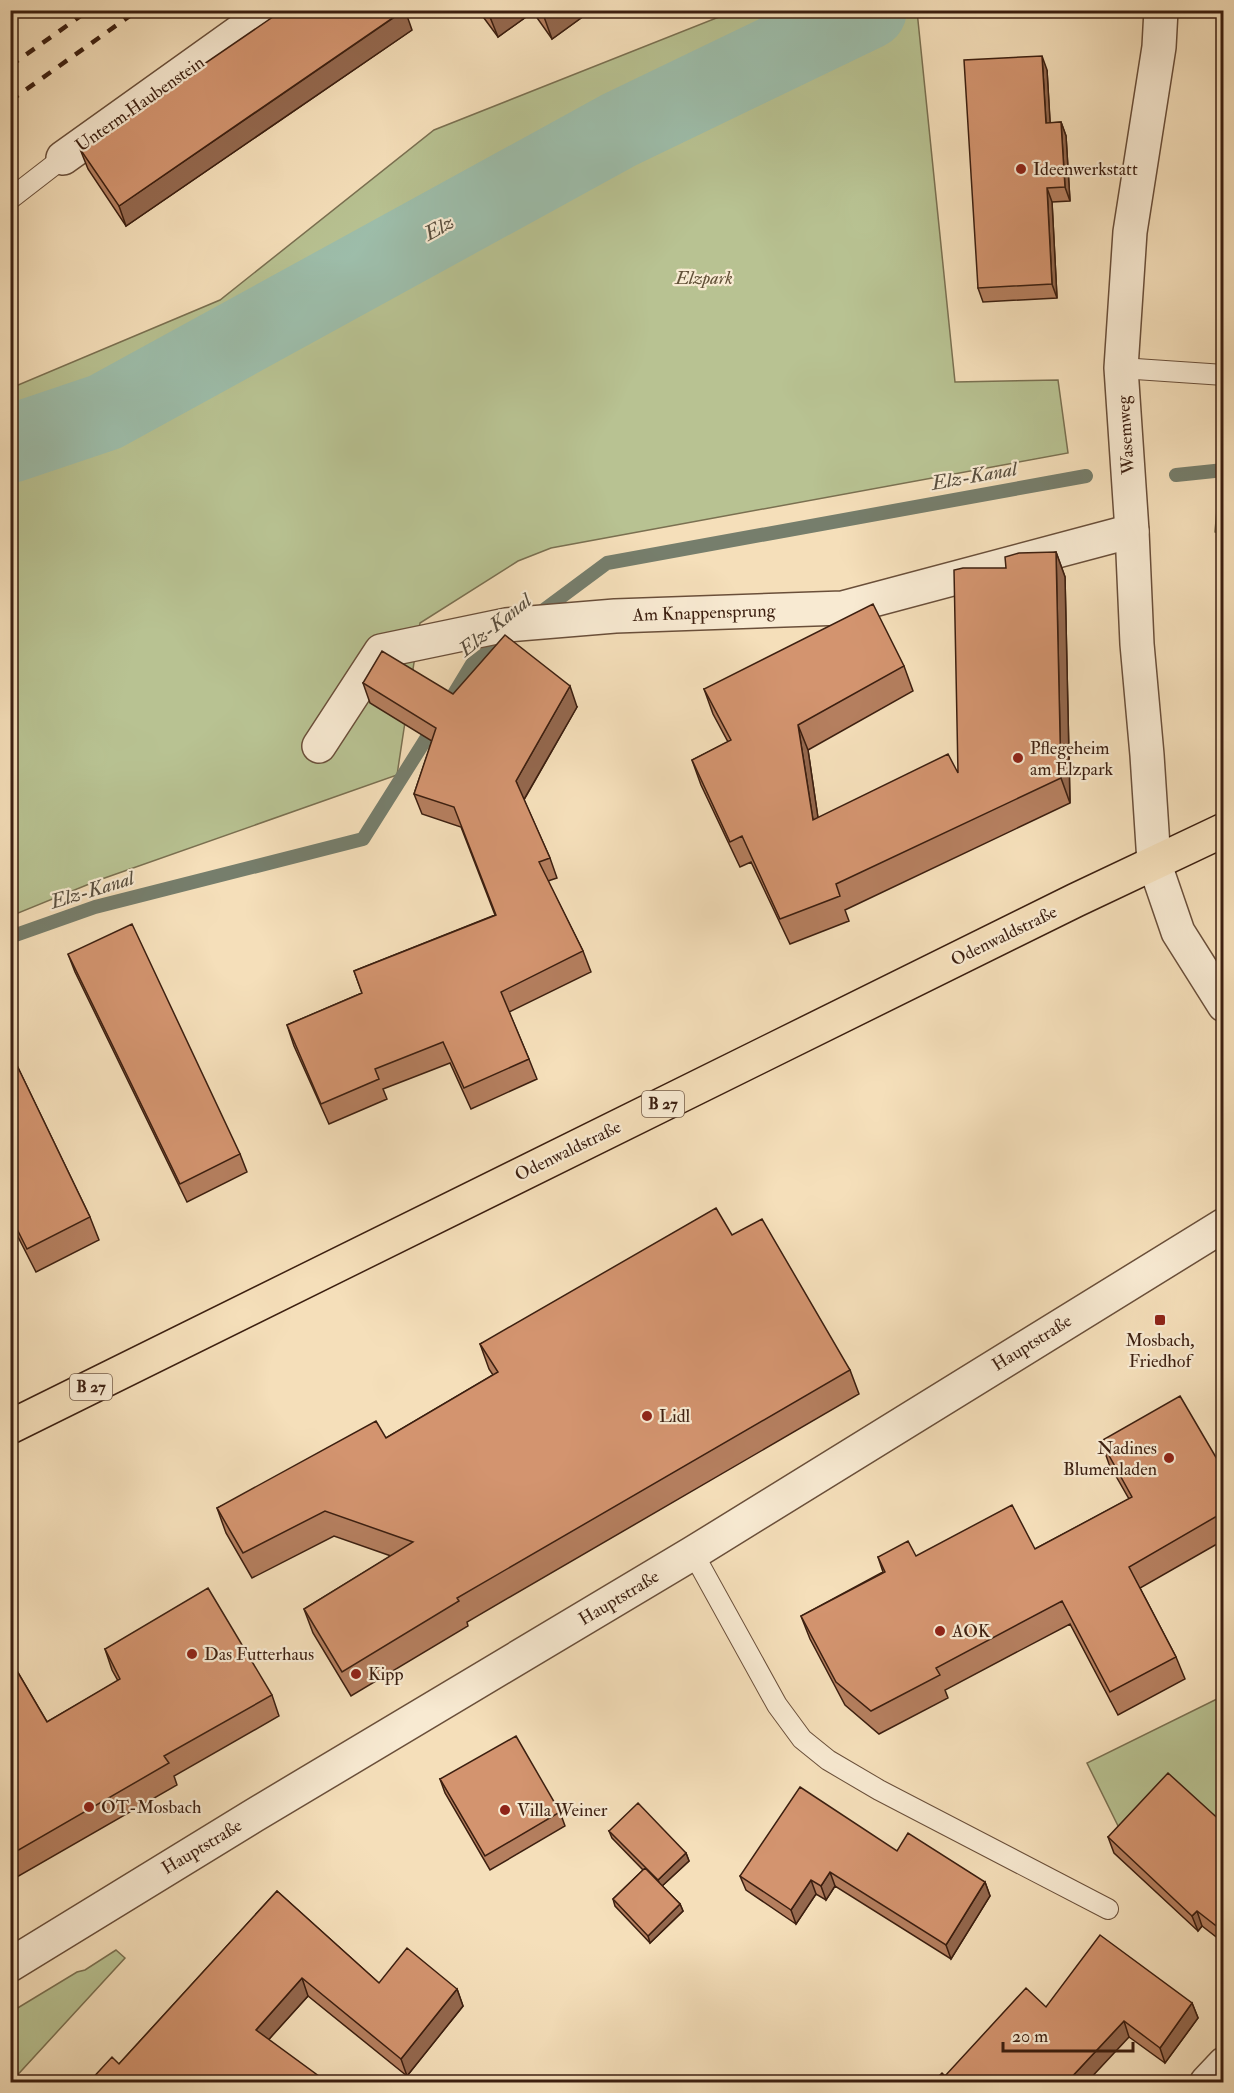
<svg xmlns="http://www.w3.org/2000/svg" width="1234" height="2093" font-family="'IM FELL Double Pica',serif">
	<rect width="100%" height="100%" fill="#f5dfba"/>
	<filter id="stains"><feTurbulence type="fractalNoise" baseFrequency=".00333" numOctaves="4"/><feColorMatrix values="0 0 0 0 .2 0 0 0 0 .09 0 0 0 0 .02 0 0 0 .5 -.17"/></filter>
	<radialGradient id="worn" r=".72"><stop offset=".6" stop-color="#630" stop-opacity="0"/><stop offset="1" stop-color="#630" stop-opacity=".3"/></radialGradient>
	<!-- green -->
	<path fill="#b8c292" stroke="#7a7051" stroke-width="1.5" d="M734,11H917L955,382L1058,380L1068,453L551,548L518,561L420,623L397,775L99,880L11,916V388L220,300L434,130Z
		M1223,442V534L1215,532Z
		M1223,1696V1834L1125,1840L1087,1763Z
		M116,1950L125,1958L11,2082V2012L77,1972L85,1970Z"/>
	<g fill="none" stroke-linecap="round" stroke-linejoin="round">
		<!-- stream -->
		<path stroke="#767e6c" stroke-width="14" d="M1176,475L1224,470
			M537,615L607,563L1086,476
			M446,707L472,664L510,635
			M10,937L95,907L363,839L436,723"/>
		<!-- river -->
		<path stroke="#9dbdaa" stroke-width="78" d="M10,444L105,412L619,130L868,10"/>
		<defs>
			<path id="service" d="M10,199L63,158
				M1121,368L1224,375
				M693,1553L777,1705L802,1739L828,1760L879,1790L1108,1909"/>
			<path id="minor" d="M63,158L270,10
				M319,746L381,651L506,625L615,616L843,608L1132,531
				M1207,2082L1224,2064"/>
			<path id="tertiary" d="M1161,10L1159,47L1130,232L1121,368L1132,531L1137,644L1147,755L1154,862L1178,932L1224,1005
				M10,1965L253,1816L693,1553L1224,1225"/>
			<path id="primary" d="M10,1427L1076,900L1224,830"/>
		</defs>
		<!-- service casing -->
		<use href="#service" stroke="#6a4f3a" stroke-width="22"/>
		<!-- minor casing -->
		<use href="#minor" stroke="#6a4f3a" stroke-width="36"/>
		<!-- tertiary casing -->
		<use href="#tertiary" stroke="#6a4f3a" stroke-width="36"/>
		<!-- primary casing -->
		<use href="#primary" stroke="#3c1f10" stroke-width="36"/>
		<!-- service -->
		<use href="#service" stroke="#f8ead2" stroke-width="20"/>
		<!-- minor -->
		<use href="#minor" stroke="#f8ead2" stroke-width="33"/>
		<!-- tertiary -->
		<use href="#tertiary" stroke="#f8ead2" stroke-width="33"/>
		<!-- primary -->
		<use href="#primary" stroke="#f5dfba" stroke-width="33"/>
		<!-- rail -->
		<path stroke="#3c1f10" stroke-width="4.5" stroke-dasharray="10 10" stroke-linecap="butt" d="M10,66L89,10
			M10,101L138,10"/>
	</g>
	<!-- wall -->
	<path fill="#b57f5f" stroke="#3c1f10" stroke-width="1.5" d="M478,10H592L552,39L533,12L498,37Z
		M412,30L126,226L88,169L80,149Z
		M1047,70L1050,123L1061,122L1066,136L1070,201L1052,202L1057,298L983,302L978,288Z
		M1056,552L1065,577L1070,803L845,910L849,921L790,944L751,862L740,867L701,785L692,760L728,742L713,714L704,689L904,666L913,691L808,750L818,818L958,773L1006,568Z
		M363,683L453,694L577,707L524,800L550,858L557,878L548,881L583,951L591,972L509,1012L529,1059L537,1079L471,1109L450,1063L383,1089L387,1099L329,1124L294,1046L287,1025L362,993L354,971L495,915L461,827L422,814L414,794L432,741L370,703Z
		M68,954L240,1154L247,1172L187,1202L75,972Z
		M10,1051L90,1217L99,1240L36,1272L16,1233L10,1236Z
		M732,1235L850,1370L859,1394L467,1622L468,1626L351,1696L313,1633L304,1609L391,1556L334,1536L252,1578L226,1533L217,1508L386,1438L493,1375L489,1369L480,1344Z
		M1101,1441L1224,1471V1540L1140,1588L1176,1657L1185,1679L1118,1715L1070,1624L945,1690L948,1698L879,1734L845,1705L810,1639L801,1616L883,1572L878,1557L916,1556L1035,1549L1129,1499L1109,1464Z
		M105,1649L272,1695L279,1716L174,1776L177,1785L10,1881V1659L47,1722L118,1681L112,1670Z
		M440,1779L560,1812L565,1826L490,1870L445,1793Z
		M1224,1824V1943L1202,1926L1198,1931L1114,1853L1108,1837Z
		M609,1831L686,1853L689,1861L662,1886L680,1904L683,1911L650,1943L615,1906L613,1899L643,1870L612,1838Z
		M897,1851L985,1882L990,1896L951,1959L835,1886L826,1900L816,1894L796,1924L746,1890L740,1876Z
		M10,1889L14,1898L10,1900Z
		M277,1891L379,1983L457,1989L463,2006L407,2076L308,1996L269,2039L119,2064Z
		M1192,2003L1198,2018L1165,2063L1129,2037L945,2076L1046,2007Z"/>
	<!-- shaded-wall -->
	<path fill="#94684e" stroke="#3c1f10" stroke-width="1.5" d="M405,10L412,30L126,226L119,206Z
		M491,10H532L533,12L498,37L488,12Z
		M547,10H592L552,39L543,14Z
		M1042,56L1047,70L1051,137L1046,123Z
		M1061,122L1066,136L1070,201L1065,187Z
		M1047,188L1052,202L1057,298L1052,284Z
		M1056,552L1065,577L1070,803L1061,778Z
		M570,686L577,707L523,801L516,781Z
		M798,725L808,750L822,845L813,820Z
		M686,1853L689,1861L661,1887L658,1880Z
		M830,1872L835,1886L826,1900L821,1886Z
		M811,1880L816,1894L796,1924L791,1910Z
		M985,1882L990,1896L951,1959L946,1945Z
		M680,1904L683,1911L650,1943L648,1936Z
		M1197,1911L1202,1926L1198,1931L1192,1916Z
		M302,1978L308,1996L262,2047L256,2030Z
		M457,1989L463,2006L407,2076L401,2059Z
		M1192,2003L1198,2018L1165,2063L1160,2048Z
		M1124,2021L1129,2037L1087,2082H1067Z"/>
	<!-- building -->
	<path fill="#d3946f" stroke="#3c1f10" stroke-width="1.5" d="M283,10H404L119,206L80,149Z
		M1042,56L1046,123L1061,122L1065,187L1047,188L1052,284L978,288L964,60Z
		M1056,552L1061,778L836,884L840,896L780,919L742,836L730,842L692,760L731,740L704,689L873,604L904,666L798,725L813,820L948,754L958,773L954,570L963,568H1006L1005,557L1019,553Z
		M505,635L570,686L516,781L550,858L539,862L583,951L501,992L529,1059L464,1088L443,1042L375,1069L379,1079L321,1104L287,1025L362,993L354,971L496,915L454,807L414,794L436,728L363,683L382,651L453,694Z
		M132,924L240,1154L180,1184L68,954Z
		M10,1051L90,1217L27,1249L10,1215Z
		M716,1208L732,1235L762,1219L850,1370L457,1598L459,1601L342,1672L304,1609L413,1542L325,1511L243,1553L217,1508L376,1421L386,1438L498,1372L480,1344Z
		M1180,1396L1224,1471V1512L1129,1567L1176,1657L1110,1692L1062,1601L936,1668L940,1675L871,1711L836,1682L801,1616L885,1572L878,1557L908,1541L916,1556L1012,1505L1035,1549L1132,1497L1101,1441Z
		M208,1588L272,1695L164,1756L169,1763L10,1855V1659L47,1722L120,1679L105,1649Z
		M516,1736L560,1812L485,1856L440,1779Z
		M1168,1773L1224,1824V1932L1197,1911L1192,1916L1108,1837Z
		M800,1787L897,1851L908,1833L985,1882L946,1945L830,1872L821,1886L811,1880L791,1910L740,1876Z
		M638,1803L686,1853L658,1880L609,1831Z
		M645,1868L680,1904L648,1936L613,1899Z
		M277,1891L379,1983L407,1948L457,1989L401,2059L302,1978L256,2030L327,2082H89L112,2057L119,2064Z
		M1100,1935L1192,2003L1160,2048L1124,2021L1067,2082H933L942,2073L945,2076L1026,1988L1046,2007Z"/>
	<!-- markers -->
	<g fill="#8f2418" stroke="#f8ead2" stroke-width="2">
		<circle cx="1021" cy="169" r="6"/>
		<circle cx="1018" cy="758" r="6"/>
		<rect x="1154" y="1314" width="12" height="12" rx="3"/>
		<circle cx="647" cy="1416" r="6"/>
		<circle cx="1169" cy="1458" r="6"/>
		<circle cx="940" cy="1631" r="6"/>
		<circle cx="192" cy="1654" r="6"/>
		<circle cx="356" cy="1674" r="6"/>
		<circle cx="89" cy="1807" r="6"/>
		<circle cx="505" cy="1810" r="6"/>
	</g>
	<g text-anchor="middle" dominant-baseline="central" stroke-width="4.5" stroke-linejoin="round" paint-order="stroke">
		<!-- shield labels -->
		<g fill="#f8ead2" stroke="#745c4a" stroke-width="1.5">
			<rect x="642" y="1091" width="42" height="26" rx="4.5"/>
			<rect x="70" y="1374" width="42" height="26" rx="4.5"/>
		</g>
		<g font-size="16" font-weight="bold" fill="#3c1f10">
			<text x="663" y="1104">B 27</text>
			<text x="91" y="1387">B 27</text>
		</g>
		<!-- street labels -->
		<g font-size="18" fill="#3c1f10" stroke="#f8ead2">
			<text transform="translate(140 104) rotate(-35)">Unterm Haubenstein</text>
			<text transform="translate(1126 435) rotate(-94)">Wasemweg</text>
			<text transform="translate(704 613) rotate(-2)">Am Knappensprung</text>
			<text transform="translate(1004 936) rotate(-26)">Odenwaldstraße</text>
			<text transform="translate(568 1151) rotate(-26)">Odenwaldstraße</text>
			<text transform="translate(1032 1343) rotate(-32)">Hauptstraße</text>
			<text transform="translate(619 1598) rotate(-31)">Hauptstraße</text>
			<text transform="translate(202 1847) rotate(-31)">Hauptstraße</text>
		</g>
		<!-- poi labels -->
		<g font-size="18" fill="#3c1f10" stroke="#f8ead2" text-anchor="start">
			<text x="1033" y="169">Ideenwerkstatt</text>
			<text x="1030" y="748">Pflegeheim<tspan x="1030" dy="21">am Elzpark</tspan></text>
			<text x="1160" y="1340" text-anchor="middle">Mosbach,<tspan x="1160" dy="21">Friedhof</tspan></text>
			<text x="659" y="1416">Lidl</text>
			<text x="1157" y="1448" text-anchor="end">Nadines<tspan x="1157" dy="21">Blumenladen</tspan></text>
			<text x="952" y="1631">AOK</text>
			<text x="204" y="1654">Das Futterhaus</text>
			<text x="368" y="1674">Kipp</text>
			<text x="101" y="1807">OT-Mosbach</text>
			<text x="517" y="1810">Villa Weiner</text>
		</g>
		<!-- park labels -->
		<g font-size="18" font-style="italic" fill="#615037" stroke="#f8ead2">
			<text x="704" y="278">Elzpark</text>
		</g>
		<!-- water labels -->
		<g font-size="20" font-style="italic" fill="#594e3e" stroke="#f8ead2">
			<text transform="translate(439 228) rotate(-29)">Elz</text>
			<text transform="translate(974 476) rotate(-10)">Elz-Kanal</text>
			<text transform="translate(495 625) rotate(-39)">Elz-Kanal</text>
			<text transform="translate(92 890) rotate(-17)">Elz-Kanal</text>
		</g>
	</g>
	<!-- margin -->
	<rect width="1234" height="2093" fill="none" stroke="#f5dfba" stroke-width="36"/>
	<rect x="12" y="12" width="1210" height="2069" fill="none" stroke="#3c1f10" stroke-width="3"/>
	<rect x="18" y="18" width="1198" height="2057" fill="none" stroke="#3c1f10" stroke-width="1.5"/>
	<!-- scale -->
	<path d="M1003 2042v9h130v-9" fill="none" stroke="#3c1f10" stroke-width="3"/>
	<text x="1012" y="2042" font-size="18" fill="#3c1f10" stroke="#f8ead2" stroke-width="4.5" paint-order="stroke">20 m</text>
	<rect width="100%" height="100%" filter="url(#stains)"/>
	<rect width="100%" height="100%" fill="url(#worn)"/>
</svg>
